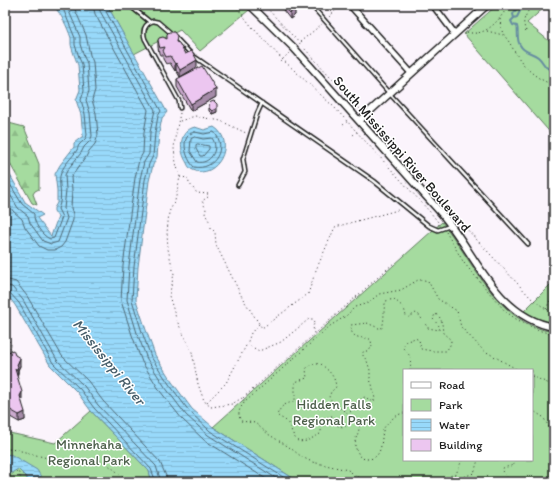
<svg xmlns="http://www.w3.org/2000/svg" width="559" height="487" font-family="Itim,sans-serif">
	<defs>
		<pattern id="forest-firs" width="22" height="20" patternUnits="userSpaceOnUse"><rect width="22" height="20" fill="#a5db9f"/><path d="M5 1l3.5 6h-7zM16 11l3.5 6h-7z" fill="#8dbb88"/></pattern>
		<pattern id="water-rules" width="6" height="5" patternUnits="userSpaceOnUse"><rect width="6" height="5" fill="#98d9fa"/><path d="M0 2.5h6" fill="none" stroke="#82bad6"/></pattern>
	</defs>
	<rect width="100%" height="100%" fill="#fbf4fc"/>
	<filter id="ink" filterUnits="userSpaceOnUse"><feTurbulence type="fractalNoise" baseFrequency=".025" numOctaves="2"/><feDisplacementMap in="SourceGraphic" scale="8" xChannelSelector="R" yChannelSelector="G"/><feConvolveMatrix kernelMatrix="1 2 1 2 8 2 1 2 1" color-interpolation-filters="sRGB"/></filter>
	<g filter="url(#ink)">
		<!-- green -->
		<path fill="#a5db9f" stroke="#607c5e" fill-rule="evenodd" d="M107,5H255L200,51L180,30L134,54Z
			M497,5H547L527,23L554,45V137L464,34Z
			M442,222C474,262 497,324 554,332V482H299L213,427ZM404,370H532V460H404Z
			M554,281V324L541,321L523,312Z
			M91,411L149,471L152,482H5V432L55,443Z"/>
		<!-- forest -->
		<path fill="url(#forest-firs)" stroke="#607c5e" d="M5,122L24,127L39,164V189L35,191L33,194L37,205L32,203L9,162L5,158Z"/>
		<!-- water -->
		<path fill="url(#water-rules)" stroke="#668da1" d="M53,5H107L167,112L162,118L159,133L157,157L153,165L149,181L138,267L136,300L146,330L155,355L172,382L192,409L213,427L299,482H152L149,471L91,411L77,392L50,365L15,305L5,292V166L25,202L43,215L37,218L51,236L58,217L54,211V208L57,203V190L55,174L60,165L74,147V143L83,136L81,115L76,100L80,90L78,65C77,63 71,47 71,44C71,42 71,40 71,38C67,26 61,14 53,5Z
			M195,127L204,130L214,127C238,142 216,181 193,170C190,169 188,166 187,163C179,151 178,131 195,127Z
			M5,454L12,455L37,470L44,482H29L26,477L18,469L8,475L5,474Z"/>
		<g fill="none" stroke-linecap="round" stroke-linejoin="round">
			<!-- shore -->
			<path stroke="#4e6875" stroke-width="1" d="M93,5L95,14L148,110L144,132L143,153L139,160L135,178L123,266L121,301L132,335L142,362L160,391L182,419L204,440L271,482
				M99,5L100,11L155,110L150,132L149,154L144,162L140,179L129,266L127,300L137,333L147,359L165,387L186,415L208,435L282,482
				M104,5V8L161,111L158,116L155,133L153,156L149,164L145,180L134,267L132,300L142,332L151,357L169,384L189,411L210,431L291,482
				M195,132L204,134L214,132C228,147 215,171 194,167C186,159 178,135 195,132Z
				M195,137L203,139L212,138C220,149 210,165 197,162L190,151L191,139Z
				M198,144L209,146V149L203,156H200L196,149V145Z
				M5,176L22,204L34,214C33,222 42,236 50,239L54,238L62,217L58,209C64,196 57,181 61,173C64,164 72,158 77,150C78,148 78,146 79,145C82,141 86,140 87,135L85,114L81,100L84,91L82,64L80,60L75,45V38L64,11L59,5
				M5,186L18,208L28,216L30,223L43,241L51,244L58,242L67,218L64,209L66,190L65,175L68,169L81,153L84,147L90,141L92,136L90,113L86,100L89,91L87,63L84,57L80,44V37L68,9L65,5
				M5,198L13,211L22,219L25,227L39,246L47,250H55L61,247L65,242L73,220V214L71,208L72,190L71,177L86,157L89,151L95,144L98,135L96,113L92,100L95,90L93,62L90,55L86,35L73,5
				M5,279L16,282L27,296L62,356L88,381L103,401L160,462L166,476L167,482
				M5,285L12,287L23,300L57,360L84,386L98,405L156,466L161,482
				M5,290L9,292L19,303L53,363L80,389L94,408L151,469L156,482"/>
			<!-- stream -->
			<path stroke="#668da1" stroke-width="2" d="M520,5L522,7L517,17L514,18L511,21L513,25L517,26C519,32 516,39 520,45C524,53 532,52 538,57C545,63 543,68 554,71
				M514,18L513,14L519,5"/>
			<defs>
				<path id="service" d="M129,5L150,22
					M311,5L389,93L528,244
					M172,34L158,22L153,21C145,24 142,30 145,39L179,101L180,108
					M175,37L192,55L374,181L429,226L438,230L450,226
					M238,185L245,172L243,159L257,114L262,103"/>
				<path id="minor" d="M350,5L411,73
					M433,5L455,34"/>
				<path id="tertiary" d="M250,5L294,48L442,214C476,254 496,317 554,327
					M359,121L487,5"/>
			</defs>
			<!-- service casing -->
			<use href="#service" stroke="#1c1c1c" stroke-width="5.5"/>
			<!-- minor casing -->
			<use href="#minor" stroke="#1c1c1c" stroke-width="8"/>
			<!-- tertiary casing -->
			<use href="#tertiary" stroke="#1c1c1c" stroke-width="9"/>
			<!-- path -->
			<path stroke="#1c1c1c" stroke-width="1" stroke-dasharray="1 3" stroke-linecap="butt" d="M235,5L252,27L282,59L334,107L431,213L438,222L439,226
				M264,5L329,75L361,110
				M492,9L496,5
				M329,17L341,5
				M500,19C501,36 505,34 512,47C522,65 533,78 554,85
				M487,31L503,35
				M526,31C520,18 528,16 530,5
				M467,32C486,38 500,19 509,5
				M300,42L322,24
				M280,62L289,53
				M180,113L175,138L174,149L176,163L180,177L175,201L169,212L167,233L168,249L174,274L169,296L177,321L192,352L198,384L203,398L206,403L211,407L232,404L242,398L245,402
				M370,120L437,197L531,298L546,309L554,312
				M180,121L195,116L221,121L246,133
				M343,125L349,120
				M353,135L359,130
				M180,177L188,178L189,183L197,193L208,194V197L202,201L206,209L205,214L211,224V228L215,232L216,245L243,299L262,328L308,294L316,270L335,227L398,210
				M446,232L464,263L505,311L516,319L538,330L554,335
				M546,309L554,292
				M259,324L251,333L247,344L259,351L281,342L309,319H313L315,322L313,326L314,334
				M5,334L11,344V348
				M5,341L12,350
				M5,352L10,349
				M532,376L554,386
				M243,398L395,262
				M207,402L226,383L247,344
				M532,410L543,417L554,435
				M404,413C397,414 388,421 384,428C380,436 385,457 369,459C366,459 363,459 361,457C358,454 356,449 355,446C354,437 361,433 359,421H354L344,427L338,426L332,416L325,418L320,434L307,441L299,442C291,436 292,426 285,420C282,418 280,418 277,415C282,404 284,405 295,401V382L307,378L306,369C311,363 314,364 321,364C329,371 335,376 336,387L331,392L329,397C332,402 343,411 348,413C357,409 357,400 365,397L373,402L375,399L372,384L370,380V370L367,361L362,354L364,351H367L372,348L371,340L368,338C358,338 350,337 351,325L367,323L381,329C386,321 382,311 386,301L394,299L404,308L406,316L409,317L416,313L419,315L428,328L439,330L440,327L433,319L435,314C443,317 442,326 443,333L451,340C451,345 449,347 446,351H432L421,349L419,340L415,338L405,342L403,348L410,356L411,370
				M5,449C16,449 25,452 36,455C57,461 80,464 102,460L130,482
				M5,476H9L18,471L22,482
				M365,482L348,470L312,462L302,457L289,447L268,434L255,423L241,421C237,413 239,409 245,402L330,326L346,316L355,307L368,303L379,294L401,290L418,280H424L428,281L438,299L457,311L461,327L483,350L518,370
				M447,482L449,476L456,474L462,460
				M464,482L462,481L463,477L474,473L478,460
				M508,482V479L502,471L503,468L514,465L513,460
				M531,482H536"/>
			<!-- service -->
			<use href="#service" stroke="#fff" stroke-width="2.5"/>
			<!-- minor -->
			<use href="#minor" stroke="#fff" stroke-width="5"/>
			<!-- tertiary -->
			<use href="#tertiary" stroke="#fff" stroke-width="6"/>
		</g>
		<!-- wall -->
		<path fill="#cbaace" stroke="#1c1c1c" d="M283,5H305L300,10L296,6L293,8L295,15L290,19L283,10Z
			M323,5H330L326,9Z
			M167,39L177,42L185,54L197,67L180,77L176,70L175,71L170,63L166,64L163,59V55H160L159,53L158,47V40Z
			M177,79L216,97L191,111L177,87Z
			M209,104L217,112L212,114L209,111Z
			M5,350L15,355L20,366L18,370V373L17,376L25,420L19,422L5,414Z"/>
		<!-- shaded-wall -->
		<path fill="#a58ba8" stroke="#1c1c1c" d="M291,5H296V6L291,10Z
			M300,5H305L300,10Z
			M326,5H330L326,9Z
			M295,9V15L290,19V13Z
			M197,60V67L180,77V70Z
			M176,63V70L175,71V64Z
			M216,89V97L191,111V104Z
			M217,108V112L212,114V111Z
			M20,358V366L18,370V373L17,377V365Z
			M22,392V399L20,403V396Z
			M25,412V420L19,422V415Z"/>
		<!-- building -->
		<path fill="#ecc6f0" stroke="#1c1c1c" d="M283,5H291L295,9L290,13Z
			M169,32H174L177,36L176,42L179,43L185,54L192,51L197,60L180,70L176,63L175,64L170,56L166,57L163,51L165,47L160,48L159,45L158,40L159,38L163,37L167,39V34Z
			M202,66L216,89L191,104L177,79Z
			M214,101L217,104V108L212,111L209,108V104L211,102Z
			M5,350L8,352L13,350L15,355L20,358L17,365L18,366L17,369H15L22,392L20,396L25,412L19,415L5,407V382H6L5,379Z"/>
	</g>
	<g text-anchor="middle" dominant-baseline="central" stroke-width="3" stroke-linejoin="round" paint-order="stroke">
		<!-- street labels -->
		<g font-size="14" fill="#1c1c1c" stroke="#fff">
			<text transform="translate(402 154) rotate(49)">South Mississippi River Boulevard</text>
		</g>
		<!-- park labels -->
		<g font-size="14" fill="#4c5f4a" stroke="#fff">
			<text x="334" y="404">Hidden Falls<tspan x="334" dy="16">Regional Park</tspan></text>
			<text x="89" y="444">Minnehaha<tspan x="89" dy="16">Regional Park</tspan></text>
		</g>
		<!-- water labels -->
		<g font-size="15" font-style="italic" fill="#475e6a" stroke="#fff">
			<text transform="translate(109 362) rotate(51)">Mississippi River</text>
		</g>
	</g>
	<!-- margin -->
	<rect width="559" height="487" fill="none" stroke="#fff" stroke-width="20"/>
	<rect x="10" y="10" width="539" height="467" fill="none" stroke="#1c1c1c" stroke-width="1.5" filter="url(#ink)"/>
	<!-- legend -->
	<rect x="403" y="369" width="130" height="92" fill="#ffffff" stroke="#a4a4a4"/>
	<rect x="411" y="382" width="20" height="6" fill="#ffffff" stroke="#a4a4a4"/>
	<text x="439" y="389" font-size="12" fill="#1c1c1c">Road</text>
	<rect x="411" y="399" width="20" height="12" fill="#a5db9f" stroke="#a4a4a4"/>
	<text x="439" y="409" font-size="12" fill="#1c1c1c">Park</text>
	<rect x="411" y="419" width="20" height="12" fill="url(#water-rules)" stroke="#a4a4a4"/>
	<text x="439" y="429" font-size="12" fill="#1c1c1c">Water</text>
	<rect x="411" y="439" width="20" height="12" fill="#ecc6f0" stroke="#a4a4a4"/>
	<text x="439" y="449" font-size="12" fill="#1c1c1c">Building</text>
</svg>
